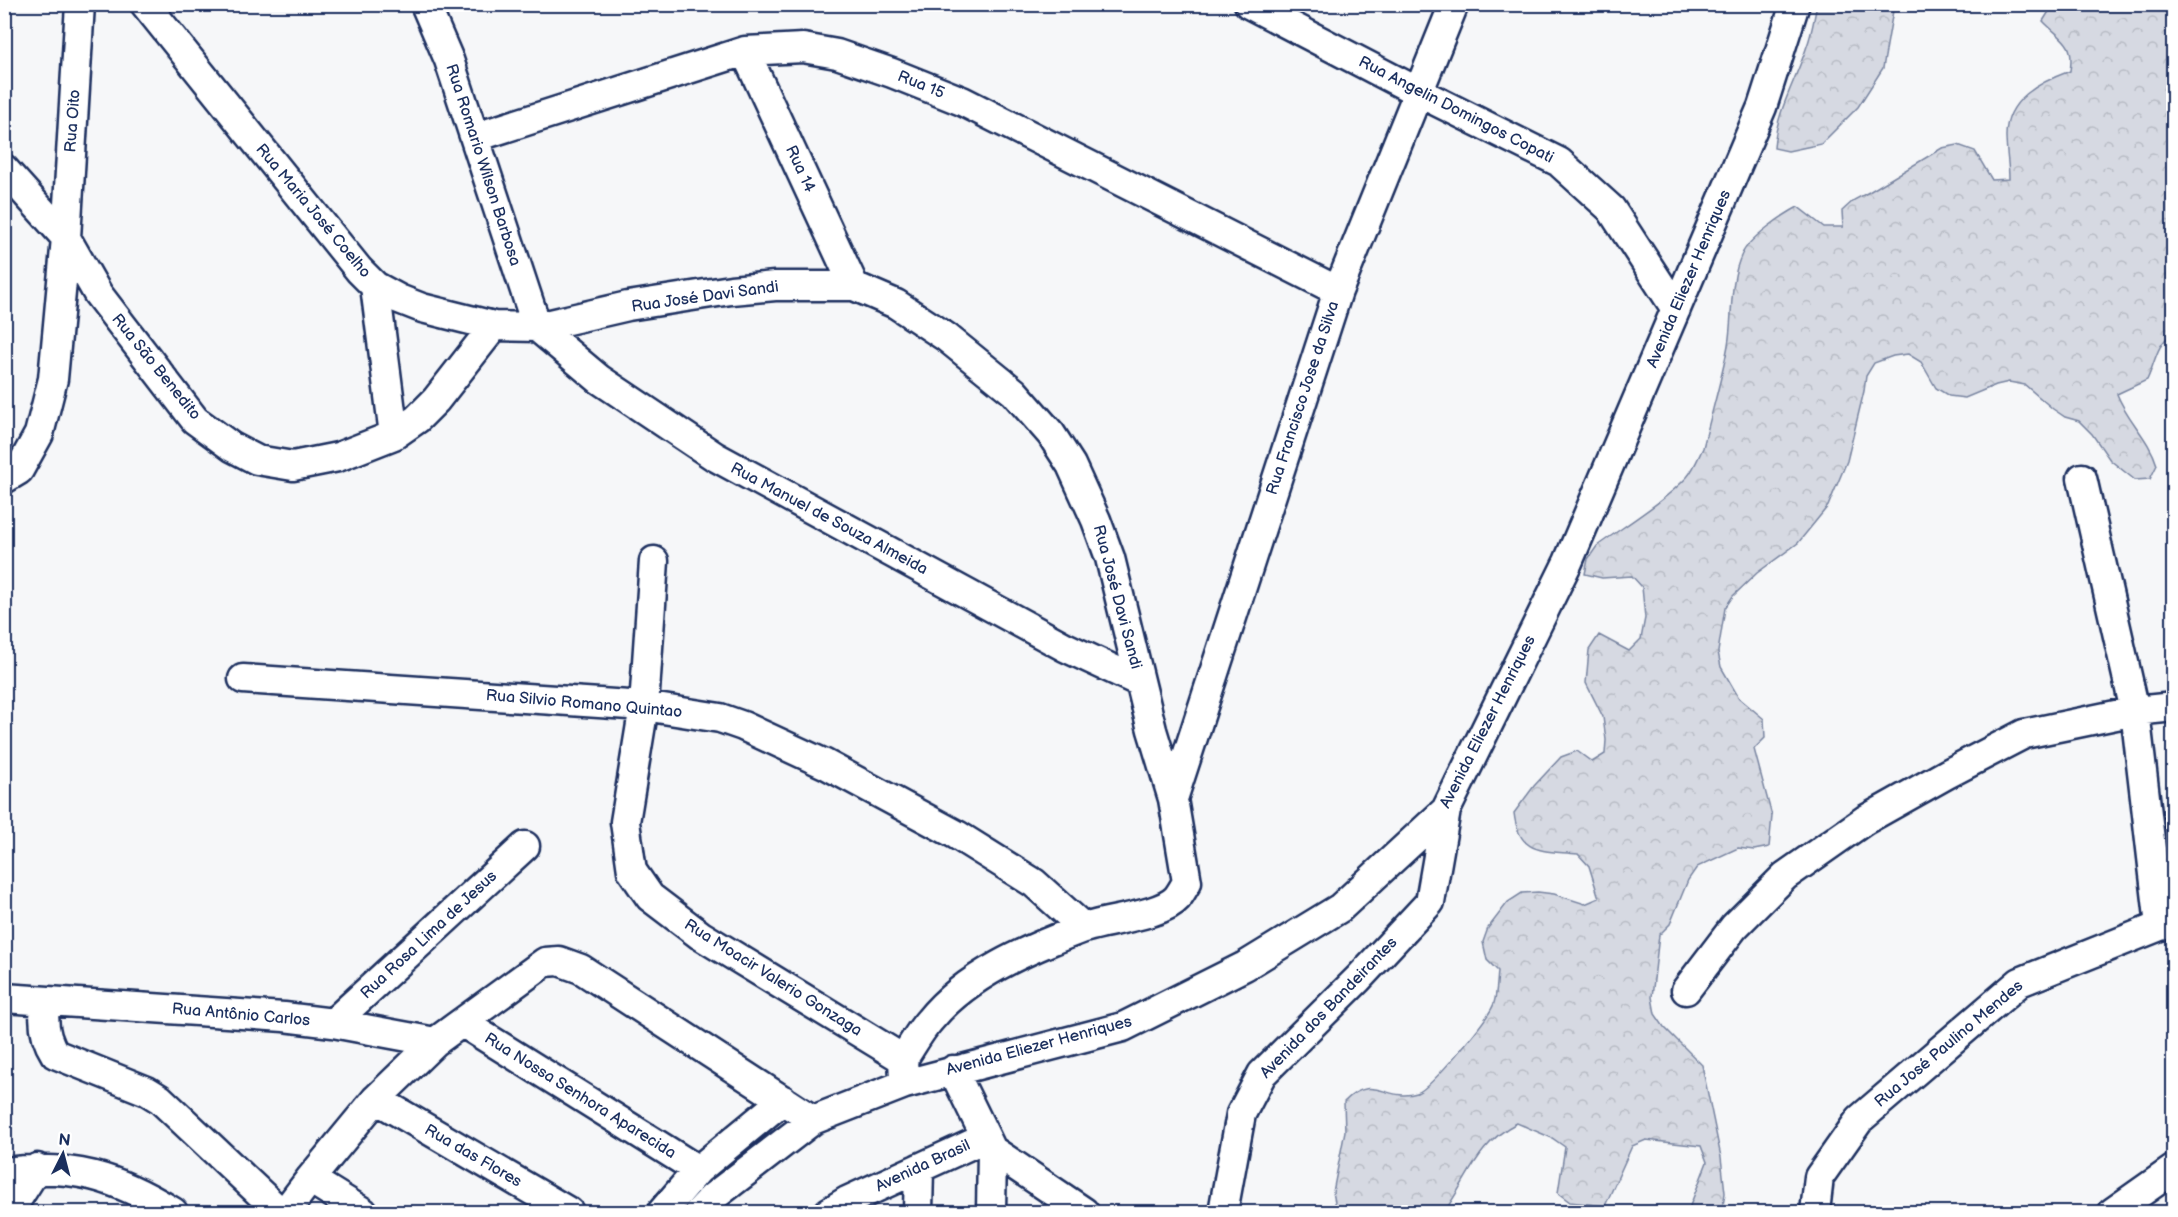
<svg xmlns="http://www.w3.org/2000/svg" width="2178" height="1217" font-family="'Balsamiq Sans',sans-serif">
	<defs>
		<pattern id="forest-crowns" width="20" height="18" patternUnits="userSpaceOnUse" patternTransform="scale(1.5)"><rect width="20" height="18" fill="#d6d9e2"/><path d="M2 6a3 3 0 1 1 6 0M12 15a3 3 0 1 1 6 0" fill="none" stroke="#b7bbc4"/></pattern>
	</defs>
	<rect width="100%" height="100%" fill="#f6f7f9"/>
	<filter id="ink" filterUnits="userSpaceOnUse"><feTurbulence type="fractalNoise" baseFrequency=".0167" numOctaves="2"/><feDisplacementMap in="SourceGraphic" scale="12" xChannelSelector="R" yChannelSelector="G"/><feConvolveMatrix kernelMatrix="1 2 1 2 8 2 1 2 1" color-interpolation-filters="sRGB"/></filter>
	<g filter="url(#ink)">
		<!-- forest -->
		<path fill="url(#forest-crowns)" stroke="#7884a0" stroke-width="1.5" d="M1817,5H1894L1883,68L1858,107L1821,144L1788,151L1774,148C1776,112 1796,80 1807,46C1812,33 1814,18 1817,5Z
			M2053,5H2173V334C2156,343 2155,364 2147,380L2117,394C2127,420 2149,438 2157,465L2150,479L2135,480L2110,460L2092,434L2079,421L2065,417L2053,409L2025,385L2009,382L1996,385L1965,398L1949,396L1936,388L1921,362L1908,354L1893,356L1874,363L1866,376L1864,391L1847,461L1828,506L1798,543L1757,573L1733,596L1725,608L1718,652L1721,667L1739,698L1764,719L1765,738L1754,749L1772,816L1769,847L1754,850L1738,848L1697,867L1688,880L1670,924L1659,935L1652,997L1655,1014L1664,1027L1702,1065L1721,1157L1725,1193L1722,1212H1690V1206L1707,1162L1701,1146L1646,1140L1632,1146L1605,1206L1570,1202L1558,1193L1565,1147L1552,1138L1517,1123C1477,1143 1468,1180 1444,1212H1337L1333,1192L1345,1131L1344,1102C1373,1072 1387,1103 1417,1093C1430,1089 1491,1016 1494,1003C1497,993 1497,981 1498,971L1487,960L1483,942L1488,928L1508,902L1522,893L1538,892L1554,894L1585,904L1599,898L1589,866L1578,854C1543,850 1519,856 1514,813L1534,786L1561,757L1577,751L1592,762L1605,754L1606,740L1603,717L1586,683L1589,650L1599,635L1629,651L1641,639L1645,618L1642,587L1632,576L1602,578L1585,574L1588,559L1597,546C1624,526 1665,501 1687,477C1694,469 1698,458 1703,448C1711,414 1722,379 1728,345C1733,316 1729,281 1742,254C1749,238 1783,215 1798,207L1824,227H1843L1842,211L1854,200L1869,192L1942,148L1958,145L1975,151L1992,180L2009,179C2009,165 2006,150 2006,136C2006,99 2040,82 2070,71C2075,41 2061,40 2043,21Z"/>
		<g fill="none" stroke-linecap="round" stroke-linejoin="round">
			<defs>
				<path id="minor" d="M145,4L359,270L375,286L399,299L422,308L494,326L537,327L628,306L731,290L775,286H854L896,304L946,337L1014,392L1051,434L1071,465L1096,520L1110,558L1152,730L1173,799L1187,882C1184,887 1181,893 1177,898C1161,916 1105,920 1081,929C1028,949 966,975 929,1021C919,1032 912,1046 903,1059
					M425,4L449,60L537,327
					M1249,4L1420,93L1559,162L1611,209L1676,309
					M745,51L854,286
					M476,137L745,51L803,48L837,54L892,73L962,101L1338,291
					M4,169L66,238L98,294L195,420L232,447L257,460L293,466L338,457L394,435L417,419L436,400L494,326
					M375,286L394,435
					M537,327L599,379L714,456L1065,647L1140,682
					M2082,478L2135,711L2174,707
					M4,479L19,470L39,434L53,379L66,238L80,4
					M654,561L644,706L625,822L632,871L650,897L700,935L903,1059L904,1079
					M243,679L644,706L720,718L743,726L825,764L957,835L1034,883L1084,928
					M1173,799L1338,291L1454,4
					M1686,990L1734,927L1785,876L1865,820L1947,774L2024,734L2135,711L2160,926
					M4,998L284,1017L333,1023L435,1042
					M46,1001C42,1020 44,1037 55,1054L147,1091L160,1099L280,1212
					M333,1023L525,846
					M463,1023L698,1170
					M953,1070L992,1150L1084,1212
					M376,1099L569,1212
					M4,1172C73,1164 115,1176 173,1212
					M310,1179L363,1212
					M9,1212L37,1168
					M285,1212L310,1179L376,1099L435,1042L545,962L559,961L581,969L813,1120
					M662,1212L698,1170L783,1100
					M699,1212L713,1197L813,1120L905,1084L1123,1027L1245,966L1340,908L1446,810L1568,562L1762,107L1795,4
					M829,1212L847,1201L985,1138
					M918,1212L919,1168
					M991,1212L992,1150
					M1223,1212L1241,1114L1262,1074L1358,979L1430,902L1446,810
					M1815,1212L1819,1177L1860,1119L2020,982L2160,926L2174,924
					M2113,1212L2174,1169"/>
			</defs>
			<!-- minor casing -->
			<use href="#minor" stroke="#1b2f5e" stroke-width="33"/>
			<!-- minor -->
			<use href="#minor" stroke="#fff" stroke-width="28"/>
		</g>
	</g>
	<g text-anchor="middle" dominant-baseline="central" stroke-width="4.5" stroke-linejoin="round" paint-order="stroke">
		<!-- street labels -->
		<g font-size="16" fill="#1b2f5e" stroke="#fff">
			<text transform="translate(921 85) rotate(22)">Rua 15</text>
			<text transform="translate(1456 110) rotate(27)">Rua Angelin Domingos Copati</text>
			<text transform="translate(73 121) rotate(-86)">Rua Oito</text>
			<text transform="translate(483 165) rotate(72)">Rua Romario Wilson Barbosa</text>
			<text transform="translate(800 169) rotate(65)">Rua 14</text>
			<text transform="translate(313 211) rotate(50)">Rua Maria José Coelho</text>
			<text transform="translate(1689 279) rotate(-67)">Avenida Eliezer Henriques</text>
			<text transform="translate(705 297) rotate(-8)">Rua José Davi Sandi</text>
			<text transform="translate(156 367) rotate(51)">Rua São Benedito</text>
			<text transform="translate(1303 398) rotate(-72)">Rua Francisco Jose da Silva</text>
			<text transform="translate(829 519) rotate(28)">Rua Manuel de Souza Almeida</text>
			<text transform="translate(1117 597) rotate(75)">Rua José Davi Sandi</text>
			<text transform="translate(584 704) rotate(5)">Rua Silvio Romano Quintao</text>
			<text transform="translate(1488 722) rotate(-63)">Avenida Eliezer Henriques</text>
			<text transform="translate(429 935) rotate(-43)">Rua Rosa Lima de Jesus</text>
			<text transform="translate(773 978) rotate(32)">Rua Moacir Valerio Gonzaga</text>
			<text transform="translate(1329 1008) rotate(-46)">Avenida dos Bandeirantes</text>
			<text transform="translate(241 1015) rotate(5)">Rua Antônio Carlos</text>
			<text transform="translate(1949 1044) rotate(-40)">Rua José Paulino Mendes</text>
			<text transform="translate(1039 1046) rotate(-15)">Avenida Eliezer Henriques</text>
			<text transform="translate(580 1096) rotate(32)">Rua Nossa Senhora Aparecida</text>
			<text transform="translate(473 1156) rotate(30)">Rua das Flores</text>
			<text transform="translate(923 1166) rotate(-25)">Avenida Brasil</text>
		</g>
	</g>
	<!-- margin -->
	<rect width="2178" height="1217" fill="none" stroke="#fff" stroke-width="24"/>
	<rect x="12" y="12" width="2154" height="1193" fill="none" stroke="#1b2f5e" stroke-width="2" filter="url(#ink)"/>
	<!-- north arrow -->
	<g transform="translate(63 1154) rotate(6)" stroke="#ffffff" stroke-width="4.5" paint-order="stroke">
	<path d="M0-4.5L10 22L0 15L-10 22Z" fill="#1b2f5e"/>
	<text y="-9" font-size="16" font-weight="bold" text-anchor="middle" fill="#1b2f5e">N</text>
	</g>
</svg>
